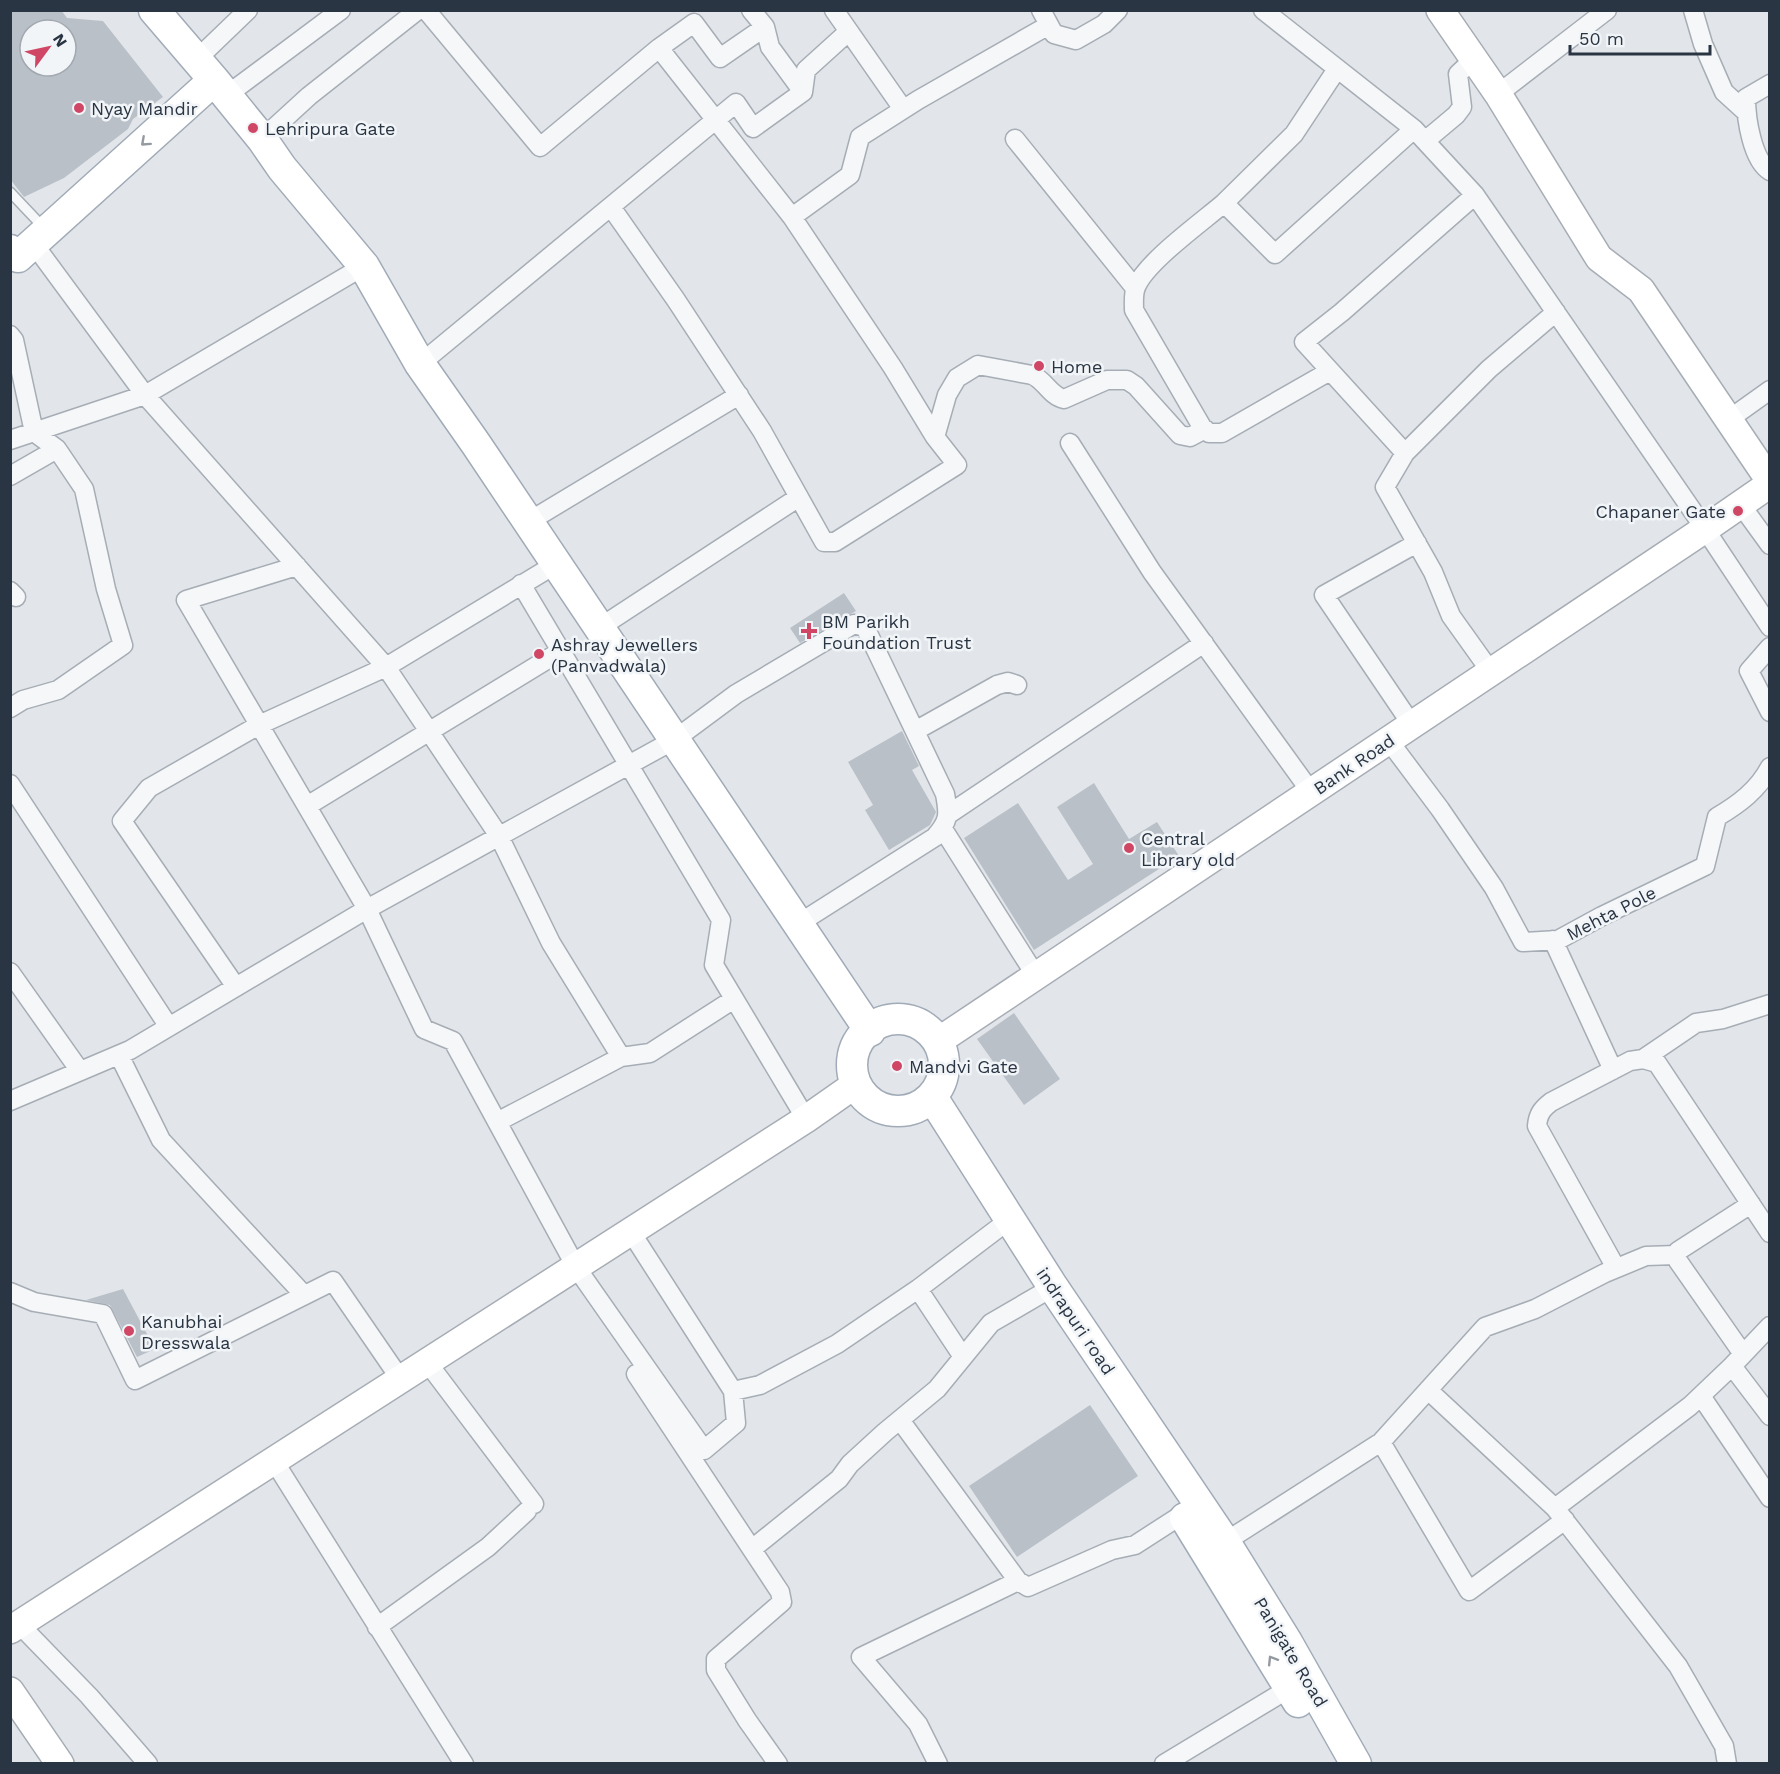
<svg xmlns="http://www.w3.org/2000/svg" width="1780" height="1774" font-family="'Work Sans',sans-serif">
	<rect width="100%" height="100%" fill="#e2e6eb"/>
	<!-- building -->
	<path fill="#b9c0c8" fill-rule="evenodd" d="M10,10H61L67,18L103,21L163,97L133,119L128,129L64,178L24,197L10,179ZM30,30H66V66H30Z
		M844,593L856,611L800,643L790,628Z
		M902,731L919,766L912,770L936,812L930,825L889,850L865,810L873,805L848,762Z
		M1094,783L1129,839L1157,822L1179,856L1034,950L964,838L1018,803L1068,880L1093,864L1057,807Z
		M1014,1013L1060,1079L1024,1105L977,1039Z
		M123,1289L155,1349L137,1357L110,1305L86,1300Z
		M1090,1405L1138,1476L1017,1557L969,1486Z"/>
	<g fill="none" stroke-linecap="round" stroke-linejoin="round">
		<defs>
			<path id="lane" d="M10,192L45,229"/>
			<path id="street" d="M426,10L540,147L659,48L792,217L850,175L860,137L918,100L1049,25
				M751,10L765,27
				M834,10L903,109
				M1041,10L1054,34L1076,40L1104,24L1118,10
				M1263,10L1414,129L1475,195L1705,529L1770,627
				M1693,10L1703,44L1724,92L1746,112
				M659,48L694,23L720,58L765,27L770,47L803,92L806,70L848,32
				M196,60L248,10
				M1337,69L1294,134L1224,203L1275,254L1414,129
				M1770,84L1746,98C1746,118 1752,160 1770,171
				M1498,94L1607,10
				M227,95L341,10
				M262,139L309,96L418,10
				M1015,139L1135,288
				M1425,141L1456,115L1462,107L1458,74L1474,59
				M1224,203C1202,222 1146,262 1136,287C1133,294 1134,302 1134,310L1202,427L1209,433H1222L1330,371
				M611,207L676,300L762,431L824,542H835L957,465L935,437L893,368L792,217
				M33,243L145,395L386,667L499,836L551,943L621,1057
				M10,335L14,340L34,432L57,449L84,489L106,589L123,645L58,690L23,700L10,708
				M420,364L736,103L753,128L803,92
				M1728,420L1770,390
				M935,437L947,395L957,378L978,365L1032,375C1045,380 1050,396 1064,399L1107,380H1127L1136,386L1180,435L1190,437L1205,429
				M10,440L145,395L364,266
				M1070,443L1152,572L1311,792
				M1405,453L1304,342L1342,312L1475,195
				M10,476L57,449
				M1741,505L1770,545
				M528,522L739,395
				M297,566L186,600L367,909L424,1029L453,1041L576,1267L704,1450L736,1423L733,1391
				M521,584L721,920L714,965L806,1119
				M10,591L16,597
				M599,628L799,497
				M1770,647L1749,671L1770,712
				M1491,672L1451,616L1433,572L1385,487L1405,453L1489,369L1556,312
				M1412,725L1324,595L1417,543
				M915,731L997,685L1008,682L1017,685
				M1389,741L1440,809L1494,888L1523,942L1558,940L1602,916L1705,866L1717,817C1739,804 1758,790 1770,767
				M10,784L169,1027
				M307,806L561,651
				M949,814L1204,643
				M943,829L1036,976
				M1553,940L1613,1070
				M10,972L80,1071
				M236,987L122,821L149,788L259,725L386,667L556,564
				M119,1055L161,1140L304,1295
				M1643,1059L1696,1023L1723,1019L1770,1004
				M10,1101L130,1050L367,909L674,740L736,694L854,624L865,627L945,794C949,815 949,821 935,837L798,924
				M497,1122L621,1057L650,1053L734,999
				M631,1232L733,1391L760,1385L837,1344L918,1289L1009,1220
				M1616,1268L1537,1126C1538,1114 1542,1109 1551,1102L1630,1061L1643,1059L1657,1063L1770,1233
				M918,1289L963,1357
				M10,1292L34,1302L103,1314L135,1380L333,1281L401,1380
				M1743,1354L1678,1261L1676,1255L1678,1251L1751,1204
				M427,1362L534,1504
				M1732,1366L1770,1416
				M636,1374L780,1592L782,1602L716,1659V1670L747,1720L778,1764
				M1428,1390L1555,1508
				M1701,1396L1770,1498
				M900,1420L1018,1581L861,1657L918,1724L938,1764
				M1381,1442L1469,1591L1565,1520
				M274,1461L464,1764
				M1225,1542L1381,1442L1485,1327L1535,1309L1605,1273L1646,1256L1676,1255
				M752,1549L839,1479L850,1464L885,1432L937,1389L991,1323L1053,1287
				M1018,1581L1028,1587L1112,1550L1135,1545L1183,1514
				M19,1624L89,1696L148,1764
				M377,1627L488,1547L527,1511
				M1164,1764L1298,1683
				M1727,1764L1724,1746L1678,1666L1555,1508L1690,1406L1732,1366L1770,1326"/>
			<path id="secondary" d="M1440,10L1498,94L1599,258L1641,290L1770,481
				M937,1042L1705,529L1770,484
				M10,1630L806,1119L856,1084
				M10,1691L60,1764"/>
			<path id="primary" d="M214,80L262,139L282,168L364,266L420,364L476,444L870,1031
				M10,250L18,257L214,80L154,10
				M852 1065a46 46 0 1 1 92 0a46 46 0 1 1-92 0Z
				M932,1097L1053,1287L1225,1542L1287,1642L1356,1764
				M1185,1518L1298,1702"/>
		</defs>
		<!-- lane casing -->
		<use href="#lane" stroke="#a7adb5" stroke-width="12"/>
		<!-- street casing -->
		<use href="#street" stroke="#a7adb5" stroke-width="21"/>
		<!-- secondary casing -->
		<use href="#secondary" stroke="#a7adb5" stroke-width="30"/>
		<!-- primary casing -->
		<use href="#primary" stroke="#a1abb7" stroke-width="33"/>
		<!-- lane -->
		<use href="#lane" stroke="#f5f7f9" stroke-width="9"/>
		<!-- street -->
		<use href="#street" stroke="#f5f7f9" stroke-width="18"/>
		<!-- secondary -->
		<use href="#secondary" stroke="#fff" stroke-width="27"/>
		<!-- primary -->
		<use href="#primary" stroke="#fff" stroke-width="30"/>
	</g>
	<!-- one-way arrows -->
	<defs><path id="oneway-chevron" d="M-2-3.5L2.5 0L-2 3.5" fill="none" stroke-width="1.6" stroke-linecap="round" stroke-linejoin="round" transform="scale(1.5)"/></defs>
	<g stroke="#949aa1">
		<use href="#oneway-chevron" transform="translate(145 142) rotate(138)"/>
		<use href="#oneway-chevron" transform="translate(1272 1660) rotate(-122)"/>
	</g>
	<!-- markers -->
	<g fill="#d04765" stroke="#f2f5f8" stroke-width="2">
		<circle cx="79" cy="108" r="6"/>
		<circle cx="253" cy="128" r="6"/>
		<circle cx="1039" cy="366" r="6"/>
		<circle cx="1738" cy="511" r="6"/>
		<path d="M806 622h6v6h6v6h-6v6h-6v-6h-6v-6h6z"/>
		<circle cx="539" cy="654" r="6"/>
		<circle cx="1129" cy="848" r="6"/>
		<circle cx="897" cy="1066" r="6"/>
		<circle cx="129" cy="1331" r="6"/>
	</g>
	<g text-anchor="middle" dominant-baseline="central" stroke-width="5" stroke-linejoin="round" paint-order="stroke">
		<!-- poi labels -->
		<g font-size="18" fill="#2a3543" stroke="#f2f5f8" text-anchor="start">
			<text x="91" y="108">Nyay Mandir</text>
			<text x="265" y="128">Lehripura Gate</text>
			<text x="1051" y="366">Home</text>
			<text x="1726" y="511" text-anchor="end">Chapaner Gate</text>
			<text x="822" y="621">BM Parikh<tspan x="822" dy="21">Foundation Trust</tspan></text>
			<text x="551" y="644">Ashray Jewellers<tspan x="551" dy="21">(Panvadwala)</tspan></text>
			<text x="1141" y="838">Central<tspan x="1141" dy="21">Library old</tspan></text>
			<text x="909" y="1066">Mandvi Gate</text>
			<text x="141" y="1321">Kanubhai<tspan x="141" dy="21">Dresswala</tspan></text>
		</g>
		<!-- street labels -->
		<g font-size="18" fill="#2a3543" stroke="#f2f5f8">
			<text transform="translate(1354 764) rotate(-34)">Bank Road</text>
			<text transform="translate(1611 913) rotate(-27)">Mehta Pole</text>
			<text transform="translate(1076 1321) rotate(56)">indrapuri road</text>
			<text transform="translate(1291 1652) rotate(59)">Panigate Road</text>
		</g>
	</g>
	<!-- border -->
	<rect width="1780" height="1774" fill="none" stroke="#2a3543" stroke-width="24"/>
	<!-- north arrow -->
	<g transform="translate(48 48) rotate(57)"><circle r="28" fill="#f2f5f8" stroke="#a2a8b0" stroke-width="1.5"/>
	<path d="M0-4.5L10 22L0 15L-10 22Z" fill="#d04765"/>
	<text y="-9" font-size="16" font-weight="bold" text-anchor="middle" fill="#2a3543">N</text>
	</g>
	<!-- scale -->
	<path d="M1570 45v9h140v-9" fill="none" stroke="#2a3543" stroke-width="3"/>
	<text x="1579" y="45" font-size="18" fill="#2a3543" stroke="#f2f5f8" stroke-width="4.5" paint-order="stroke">50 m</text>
</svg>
